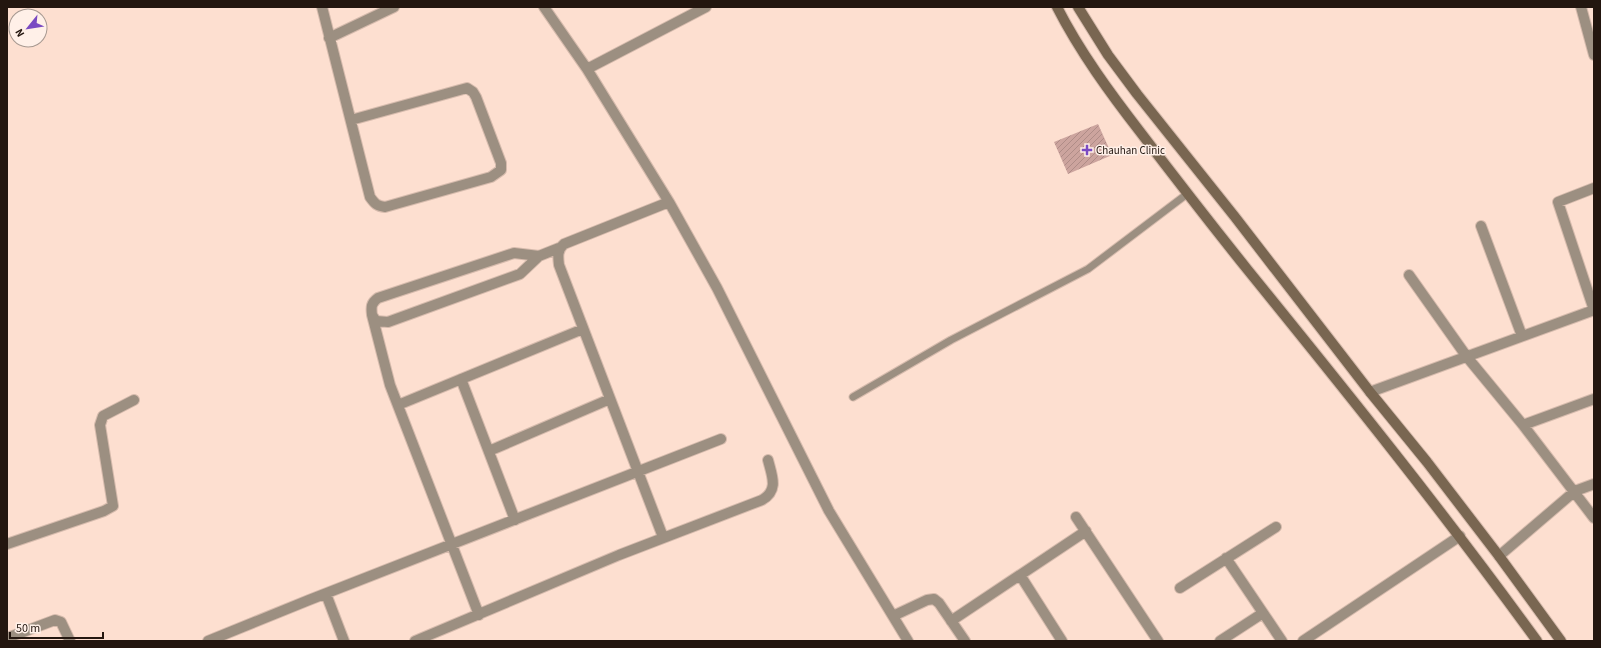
<svg xmlns="http://www.w3.org/2000/svg" width="1601" height="648" font-family="'Source Sans 3',sans-serif">
	<defs>
		<pattern id="building-hatch" width="6" height="6" patternUnits="userSpaceOnUse"><rect width="6" height="6" fill="#cca49e"/><path d="M-1 1l2-2M0 6l6-6M5 7l2-2" fill="none" stroke="#af8c87"/></pattern>
	</defs>
	<rect width="100%" height="100%" fill="#fddfd0"/>
	<!-- building -->
	<path fill="url(#building-hatch)" d="M1098,124L1112,155L1068,174L1054,142Z"/>
	<g fill="none" stroke-linecap="round" stroke-linejoin="round">
		<defs>
			<path id="lane" d="M853,397L951,340L1088,269L1187,194"/>
			<path id="street" d="M322,7L370,197C375,204 377,206 385,207L491,177L501,170V163L476,97L473,92L467,88L351,120
				M544,7L587,69L669,202L717,288L829,511L908,641
				M1581,7L1594,55
				M329,38L394,7
				M587,69L706,7
				M1481,226L1522,336
				M1409,275L1467,357L1523,425L1594,518
				M1594,310L1558,202L1594,188
				M372,315L376,321L388,322L520,274L539,256L559,248
				M461,379L515,520
				M1370,392L1594,310
				M398,405L583,329
				M1523,425L1594,399
				M489,451L610,399
				M1076,517L1158,641
				M663,537L559,265C558,257 557,250 564,244L669,202
				M7,544L104,511L113,506L100,425L103,416L134,400
				M1499,556L1575,491L1594,484
				M1226,558L1282,641
				M1020,575L1062,641
				M1180,588L1276,527
				M326,594L344,641
				M479,615L390,385L372,315C371,307 371,303 378,298L514,253L539,256
				M893,616L927,600L934,599L939,603L965,641
				M951,621L1086,531
				M7,638L55,620L61,622L70,641
				M208,641L309,600L721,439
				M415,641L619,555L762,500C779,490 772,476 768,460
				M1220,641L1263,613
				M1303,641L1460,536"/>
			<path id="secondary" d="M1057,7C1080,52 1110,93 1141,133C1176,179 1211,224 1247,269C1346,391 1445,514 1537,641
				M1078,7L1108,55L1137,94L1235,217L1370,392L1427,462L1499,556L1561,641"/>
		</defs>
		<!-- lane casing -->
		<use href="#lane" stroke="#d6bbad" stroke-width="9"/>
		<!-- street casing -->
		<use href="#street" stroke="#d6bbad" stroke-width="12"/>
		<!-- secondary casing -->
		<use href="#secondary" stroke="#d6bbad" stroke-width="12"/>
		<!-- lane -->
		<use href="#lane" stroke="#9c8f81" stroke-width="7"/>
		<!-- street -->
		<use href="#street" stroke="#9c8f81" stroke-width="10"/>
		<!-- secondary -->
		<use href="#secondary" stroke="#796651" stroke-width="10"/>
	</g>
	<!-- markers -->
	<path fill="#7a4ac2" stroke="#fff0e8" stroke-width="1.5" d="M1085 144h4v4h4v4h-4v4h-4v-4h-4v-4h4z"/>
	<g text-anchor="middle" dominant-baseline="central" stroke-width="3" stroke-linejoin="round" paint-order="stroke">
		<!-- poi labels -->
		<g font-size="11" fill="#23160f" stroke="#fff0e8" text-anchor="start">
			<text x="1096" y="150">Chauhan Clinic</text>
		</g>
	</g>
	<!-- border -->
	<rect width="1601" height="648" fill="none" stroke="#23160f" stroke-width="16"/>
	<!-- north arrow -->
	<g transform="translate(28 28) rotate(240)"><circle r="19" fill="#fff0e8" stroke="#a79991"/>
	<path d="M0-3L7 15L0 10L-7 15Z" fill="#7a4ac2"/>
	<text y="-6" font-size="11" font-weight="bold" text-anchor="middle" fill="#23160f">N</text>
	</g>
	<!-- scale -->
	<path d="M10 632v6h93v-6" fill="none" stroke="#23160f" stroke-width="2"/>
	<text x="16" y="632" font-size="12" fill="#23160f" stroke="#fff0e8" stroke-width="3" paint-order="stroke">50 m</text>
</svg>
